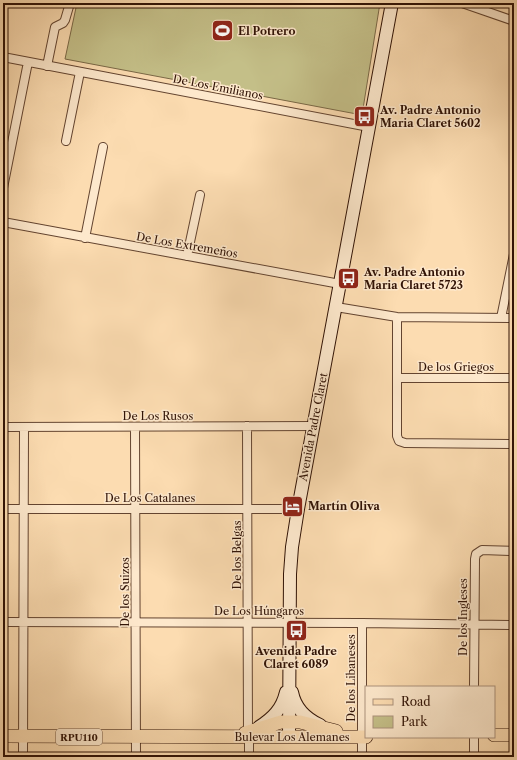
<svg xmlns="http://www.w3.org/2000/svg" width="517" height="760" font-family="'Libre Caslon Text',serif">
	<rect width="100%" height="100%" fill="#fcdcb1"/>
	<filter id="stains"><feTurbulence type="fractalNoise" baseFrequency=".005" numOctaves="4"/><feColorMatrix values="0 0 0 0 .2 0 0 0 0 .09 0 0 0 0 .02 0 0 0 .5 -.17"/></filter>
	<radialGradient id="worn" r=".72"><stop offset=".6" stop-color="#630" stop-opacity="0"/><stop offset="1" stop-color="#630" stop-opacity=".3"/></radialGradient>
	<!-- green -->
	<path fill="#c4bf88" stroke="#7a6846" d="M77,3H380L362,115L65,59Z"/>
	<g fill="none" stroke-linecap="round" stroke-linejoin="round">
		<defs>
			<path id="minor" d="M462,3L514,21
				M3,57L369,127
				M47,66L55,27L63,23L65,20L70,3
				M66,141L80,72
				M3,188L28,62
				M3,222L340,284
				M85,238L103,147
				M187,256L200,195
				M336,307L397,317L514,318
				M397,317V436L399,441L405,443L514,444
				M501,318L514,254
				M397,378H514
				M247,426L248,732
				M3,427L313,426
				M135,427L136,757
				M3,509H298
				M3,622L362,623L514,625
				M362,623V757
				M474,687L475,559L476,554L482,550L514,551
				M249,737V757
				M474,737V757
				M23,757L24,427"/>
			<path id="secondary" d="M292,692C295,708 305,718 320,725
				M259,727C273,718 282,709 286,692
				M289,736L290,574L292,547L298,509L392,3"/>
			<path id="primary" d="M245,733L281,722H300L336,731
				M494,735H514
				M3,736L366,737"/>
		</defs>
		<!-- minor casing -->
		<use href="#minor" stroke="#634430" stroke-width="10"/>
		<!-- secondary casing -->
		<use href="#secondary" stroke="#301205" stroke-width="14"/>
		<!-- primary casing -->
		<use href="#primary" stroke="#301205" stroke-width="14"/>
		<!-- minor -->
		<use href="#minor" stroke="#fde8cc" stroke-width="8"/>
		<!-- secondary -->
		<use href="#secondary" stroke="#fde8cc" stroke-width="12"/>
		<!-- primary -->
		<use href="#primary" stroke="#fcdcb1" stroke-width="13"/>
	</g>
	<!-- icons -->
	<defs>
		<symbol id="stadium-square" viewBox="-11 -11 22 22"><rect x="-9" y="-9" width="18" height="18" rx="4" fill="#8f2418" stroke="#fde8cc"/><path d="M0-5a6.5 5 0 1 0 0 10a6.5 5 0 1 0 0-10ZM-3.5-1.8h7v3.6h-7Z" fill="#fff"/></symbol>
		<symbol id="bus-square" viewBox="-11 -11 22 22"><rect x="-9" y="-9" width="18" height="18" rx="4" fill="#8f2418" stroke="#fde8cc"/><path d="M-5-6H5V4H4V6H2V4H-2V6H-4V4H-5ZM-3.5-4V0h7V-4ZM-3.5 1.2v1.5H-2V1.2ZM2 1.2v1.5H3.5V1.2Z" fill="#fff"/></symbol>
		<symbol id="hotel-square" viewBox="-11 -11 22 22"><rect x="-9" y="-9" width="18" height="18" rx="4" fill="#8f2418" stroke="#fde8cc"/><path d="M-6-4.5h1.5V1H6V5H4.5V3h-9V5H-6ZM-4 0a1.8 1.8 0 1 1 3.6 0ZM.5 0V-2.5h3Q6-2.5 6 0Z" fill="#fff"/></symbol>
	</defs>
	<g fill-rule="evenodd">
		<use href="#stadium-square" x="210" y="18" width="25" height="25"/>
		<use href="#bus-square" x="352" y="104" width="25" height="25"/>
		<use href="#bus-square" x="336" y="266" width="25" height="25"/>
		<use href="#hotel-square" x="280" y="494" width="25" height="25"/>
		<use href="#bus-square" x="284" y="618" width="25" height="25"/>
	</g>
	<g text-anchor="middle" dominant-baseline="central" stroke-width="3" stroke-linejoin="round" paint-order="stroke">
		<!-- shield labels -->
		<rect fill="#fde8cc" stroke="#6e5241" stroke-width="1" x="56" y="729" width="46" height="16" rx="3"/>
		<g font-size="10" font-weight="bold" fill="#301205">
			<text x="79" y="737">RPU110</text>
		</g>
		<!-- poi labels -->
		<g font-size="11" font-weight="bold" fill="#301205" stroke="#fde8cc" text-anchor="start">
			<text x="238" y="31">El Potrero</text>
			<text x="380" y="110">Av. Padre Antonio<tspan x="380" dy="13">Maria Claret 5602</tspan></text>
			<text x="364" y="272">Av. Padre Antonio<tspan x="364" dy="13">Maria Claret 5723</tspan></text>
			<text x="308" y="506">Martín Oliva</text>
			<text x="296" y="651" text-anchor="middle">Avenida Padre<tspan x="296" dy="13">Claret 6089</tspan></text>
		</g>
		<!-- street labels -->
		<g font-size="11" fill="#301205" stroke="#fde8cc">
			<text transform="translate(218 87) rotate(11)">De Los Emilianos</text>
			<text transform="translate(187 245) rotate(10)">De Los Extremeños</text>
			<text x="456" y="367">De los Griegos</text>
			<text x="158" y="416">De Los Rusos</text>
			<text transform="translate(313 427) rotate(-79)">Avenida Padre Claret</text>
			<text x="150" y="498">De Los Catalanes</text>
			<text transform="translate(237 555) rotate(-90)">De los Belgas</text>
			<text transform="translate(125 592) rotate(-90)">De los Suizos</text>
			<text x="259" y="611">De Los Húngaros</text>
			<text transform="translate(463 617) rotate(-90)">De los Ingleses</text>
			<text transform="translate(351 678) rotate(-90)">De los Libaneses</text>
			<text x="292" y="737">Bulevar Los Alemanes</text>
		</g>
	</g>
	<!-- margin -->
	<rect width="517" height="760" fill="none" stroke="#fcdcb1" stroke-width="16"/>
	<rect x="4" y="4" width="509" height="752" fill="none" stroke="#301205" stroke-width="2"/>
	<rect x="8" y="8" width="501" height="744" fill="none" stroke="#301205"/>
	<!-- legend -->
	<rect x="365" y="686" width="130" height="52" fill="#fde8cc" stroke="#ab927c"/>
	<rect x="373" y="699" width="20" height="6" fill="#fcdcb1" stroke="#ab927c"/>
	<text x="401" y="706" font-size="12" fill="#301205">Road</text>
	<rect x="373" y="716" width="20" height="12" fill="#c4bf88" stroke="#ab927c"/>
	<text x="401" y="726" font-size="12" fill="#301205">Park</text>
	<rect width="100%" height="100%" filter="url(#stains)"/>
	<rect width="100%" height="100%" fill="url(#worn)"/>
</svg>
